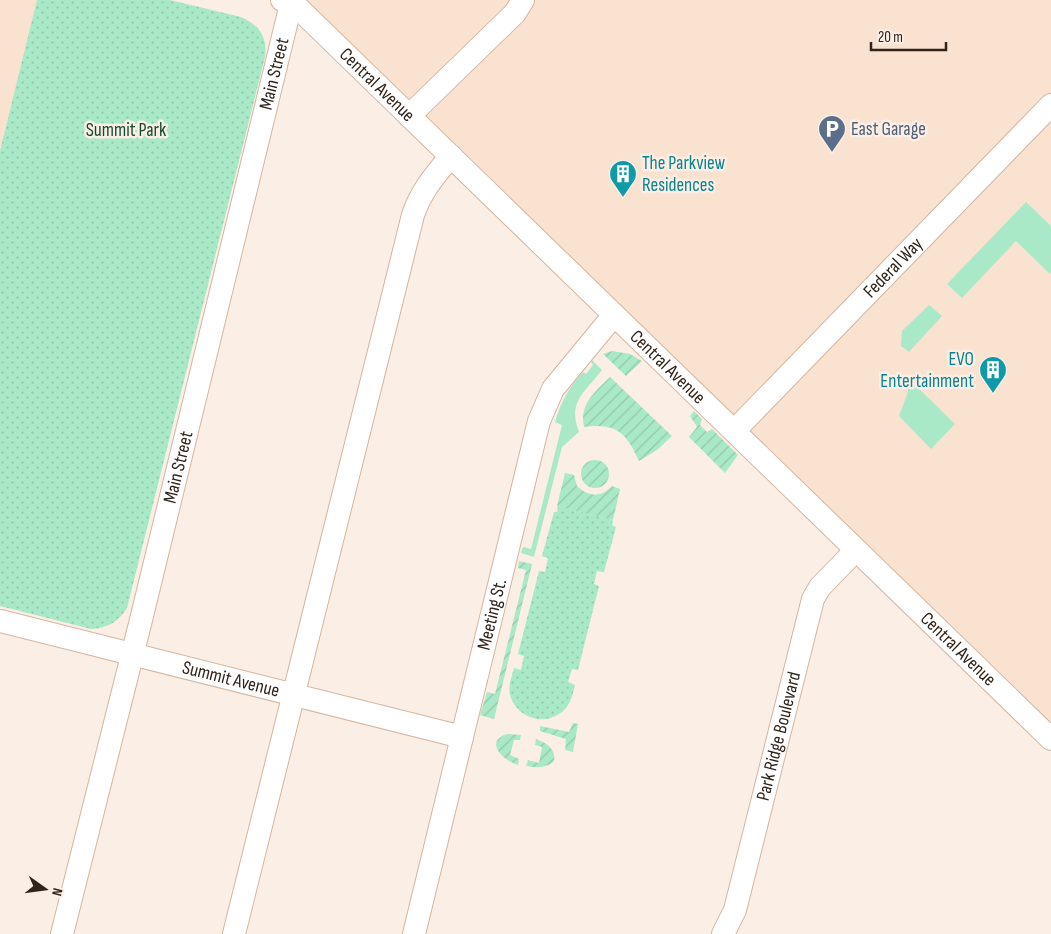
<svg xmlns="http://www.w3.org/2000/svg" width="1051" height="934" font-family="'Sofia Sans Condensed',sans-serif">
	<defs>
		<pattern id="park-dots" width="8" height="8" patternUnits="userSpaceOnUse" patternTransform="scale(1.25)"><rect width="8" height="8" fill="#a9e9c7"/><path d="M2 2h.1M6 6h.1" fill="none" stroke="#92c8aa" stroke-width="1.8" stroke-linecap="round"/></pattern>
		<pattern id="garden-furrows" width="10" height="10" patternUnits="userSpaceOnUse" patternTransform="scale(1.25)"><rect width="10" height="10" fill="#a9e9c7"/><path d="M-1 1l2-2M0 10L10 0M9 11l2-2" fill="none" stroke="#92c8aa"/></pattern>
	</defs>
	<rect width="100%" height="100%" fill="#fbeee5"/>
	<!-- built -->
	<path fill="#fae2d1" d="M0,0H40L0,161Z
		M282,0H1051V739Z"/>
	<!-- grass -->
	<path fill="#a9e9c7" d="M1026,202L1051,226V273L1050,274L1016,241L962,298L947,284Z
		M929,305L942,316L909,352L901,346L902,331Z
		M592,360L602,370C585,392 567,402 579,432L562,447L534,557L521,553L523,547L531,549L562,425L555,422C561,402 569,387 583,372L586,374L593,365L591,362Z
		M912,382L955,424L931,449L899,416L908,392V383Z"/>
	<!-- park -->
	<path fill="url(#park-dots)" d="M37,0H170L241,17C259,25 268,37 265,57L127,608C118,622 108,628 91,629L0,606V151Z
		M558,506L613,520L612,525L616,527L604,572L597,571L594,584L599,586L578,670L572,669L568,682L575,685C573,693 571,703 565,709C547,728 517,719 510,695C508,686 512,676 514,668L521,670L524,656L518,654L539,571L545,572L548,558L542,556L554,512H557Z"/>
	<!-- garden -->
	<path fill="url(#garden-furrows)" d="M612,351L630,354L642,361L626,376L603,354Z
		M610,377L672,436L657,450L639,461C627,434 617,422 584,427C579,404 595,392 610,377Z
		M694,411L702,419L700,425L707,432L712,429L738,455L725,473L689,437L697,427L690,416Z
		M581 474a14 14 0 1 1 28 0a14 14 0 1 1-28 0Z
		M565,473L574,475L577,486C589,497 601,498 612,486L620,489L613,520L557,506Z
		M519,561L532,564L494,719L480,715L487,692L495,694L526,570L518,568Z
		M573,723L578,724L573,752L565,750L566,739L540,731V726L569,732Z
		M507,734L521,735L520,740H514L510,755L519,759L518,765C504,761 483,742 507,734Z
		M536,739C547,743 556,749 554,761C547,768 536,768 526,766L528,760L539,763L542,747L535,745Z"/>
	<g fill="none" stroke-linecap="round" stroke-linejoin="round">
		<defs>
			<g id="minor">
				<path id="s1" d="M282,0L292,2L1051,739"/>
				<path d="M409,116L515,13L523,0"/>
				<path id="s2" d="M734,431L1051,105"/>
				<path id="s3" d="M0,621L462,737"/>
				<path id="s4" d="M62,934L140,624L292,0"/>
				<path d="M234,934L413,215C421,191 435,175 451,156"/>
				<path id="s5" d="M414,934L539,421L553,389L614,315"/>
				<path id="s6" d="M723,934L735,910L813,599L820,587L856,550"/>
			</g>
		</defs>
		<!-- minor casing -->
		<use href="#minor" stroke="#d5b59e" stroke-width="24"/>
		<!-- minor -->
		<use href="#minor" stroke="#fff" stroke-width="22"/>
	</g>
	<!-- icons -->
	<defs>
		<symbol id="parking-pin" viewBox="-11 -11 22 30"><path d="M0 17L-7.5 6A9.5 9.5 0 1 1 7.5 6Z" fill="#5c6f8a" stroke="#fbeee5"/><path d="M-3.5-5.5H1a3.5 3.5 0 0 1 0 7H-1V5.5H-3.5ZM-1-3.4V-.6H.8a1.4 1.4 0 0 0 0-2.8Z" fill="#fff"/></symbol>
		<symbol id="building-pin" viewBox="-11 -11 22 30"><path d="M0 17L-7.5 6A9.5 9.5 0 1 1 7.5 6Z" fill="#0f9aa8" stroke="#fbeee5"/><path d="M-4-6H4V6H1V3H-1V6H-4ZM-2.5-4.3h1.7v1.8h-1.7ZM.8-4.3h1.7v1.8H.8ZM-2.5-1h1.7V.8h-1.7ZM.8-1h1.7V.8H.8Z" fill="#fff"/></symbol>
	</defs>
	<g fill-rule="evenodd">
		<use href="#parking-pin" x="816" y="113" width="32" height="43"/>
		<use href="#building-pin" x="607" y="158" width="32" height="43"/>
		<use href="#building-pin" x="977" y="354" width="32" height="43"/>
	</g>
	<g text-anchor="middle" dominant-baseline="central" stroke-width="5" stroke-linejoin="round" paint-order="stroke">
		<!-- street labels -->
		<g font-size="19" fill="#30241b" stroke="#fbeee5">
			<text stroke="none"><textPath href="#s4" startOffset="886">Main Street</textPath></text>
			<text stroke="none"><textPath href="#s1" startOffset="129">Central Avenue</textPath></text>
			<text stroke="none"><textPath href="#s2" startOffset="228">Federal Way</textPath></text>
			<text stroke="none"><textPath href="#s1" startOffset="534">Central Avenue</textPath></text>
			<text stroke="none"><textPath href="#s4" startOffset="481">Main Street</textPath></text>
			<text stroke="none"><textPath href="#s5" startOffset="329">Meeting St.</textPath></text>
			<text stroke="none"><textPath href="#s1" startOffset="939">Central Avenue</textPath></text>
			<text stroke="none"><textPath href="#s3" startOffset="238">Summit Avenue</textPath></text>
			<text stroke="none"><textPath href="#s6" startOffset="206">Park Ridge Boulevard</textPath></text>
		</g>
		<!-- service labels -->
		<g font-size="19" fill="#4e5e75" stroke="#fbeee5" text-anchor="start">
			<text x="851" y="129">East Garage</text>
		</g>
		<!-- park labels -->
		<g font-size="19" fill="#134931" stroke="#fbeee5">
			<text x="126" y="130">Summit Park</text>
		</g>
		<!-- culture labels -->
		<g font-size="19" fill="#0d838f" stroke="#fbeee5" text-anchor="start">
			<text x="642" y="163">The Parkview<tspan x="642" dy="22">Residences</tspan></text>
			<text x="974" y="359" text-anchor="end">EVO<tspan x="974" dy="22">Entertainment</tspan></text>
		</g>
	</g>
	<!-- north arrow -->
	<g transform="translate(45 889) rotate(104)" stroke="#fbeee5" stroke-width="4" paint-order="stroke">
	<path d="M0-4L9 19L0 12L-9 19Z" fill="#30241b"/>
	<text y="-8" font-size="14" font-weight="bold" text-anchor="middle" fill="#30241b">N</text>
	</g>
	<!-- scale -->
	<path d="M871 42v8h75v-8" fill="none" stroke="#30241b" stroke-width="2.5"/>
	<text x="878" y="42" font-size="15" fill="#30241b" stroke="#fbeee5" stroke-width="4" paint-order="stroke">20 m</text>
</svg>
